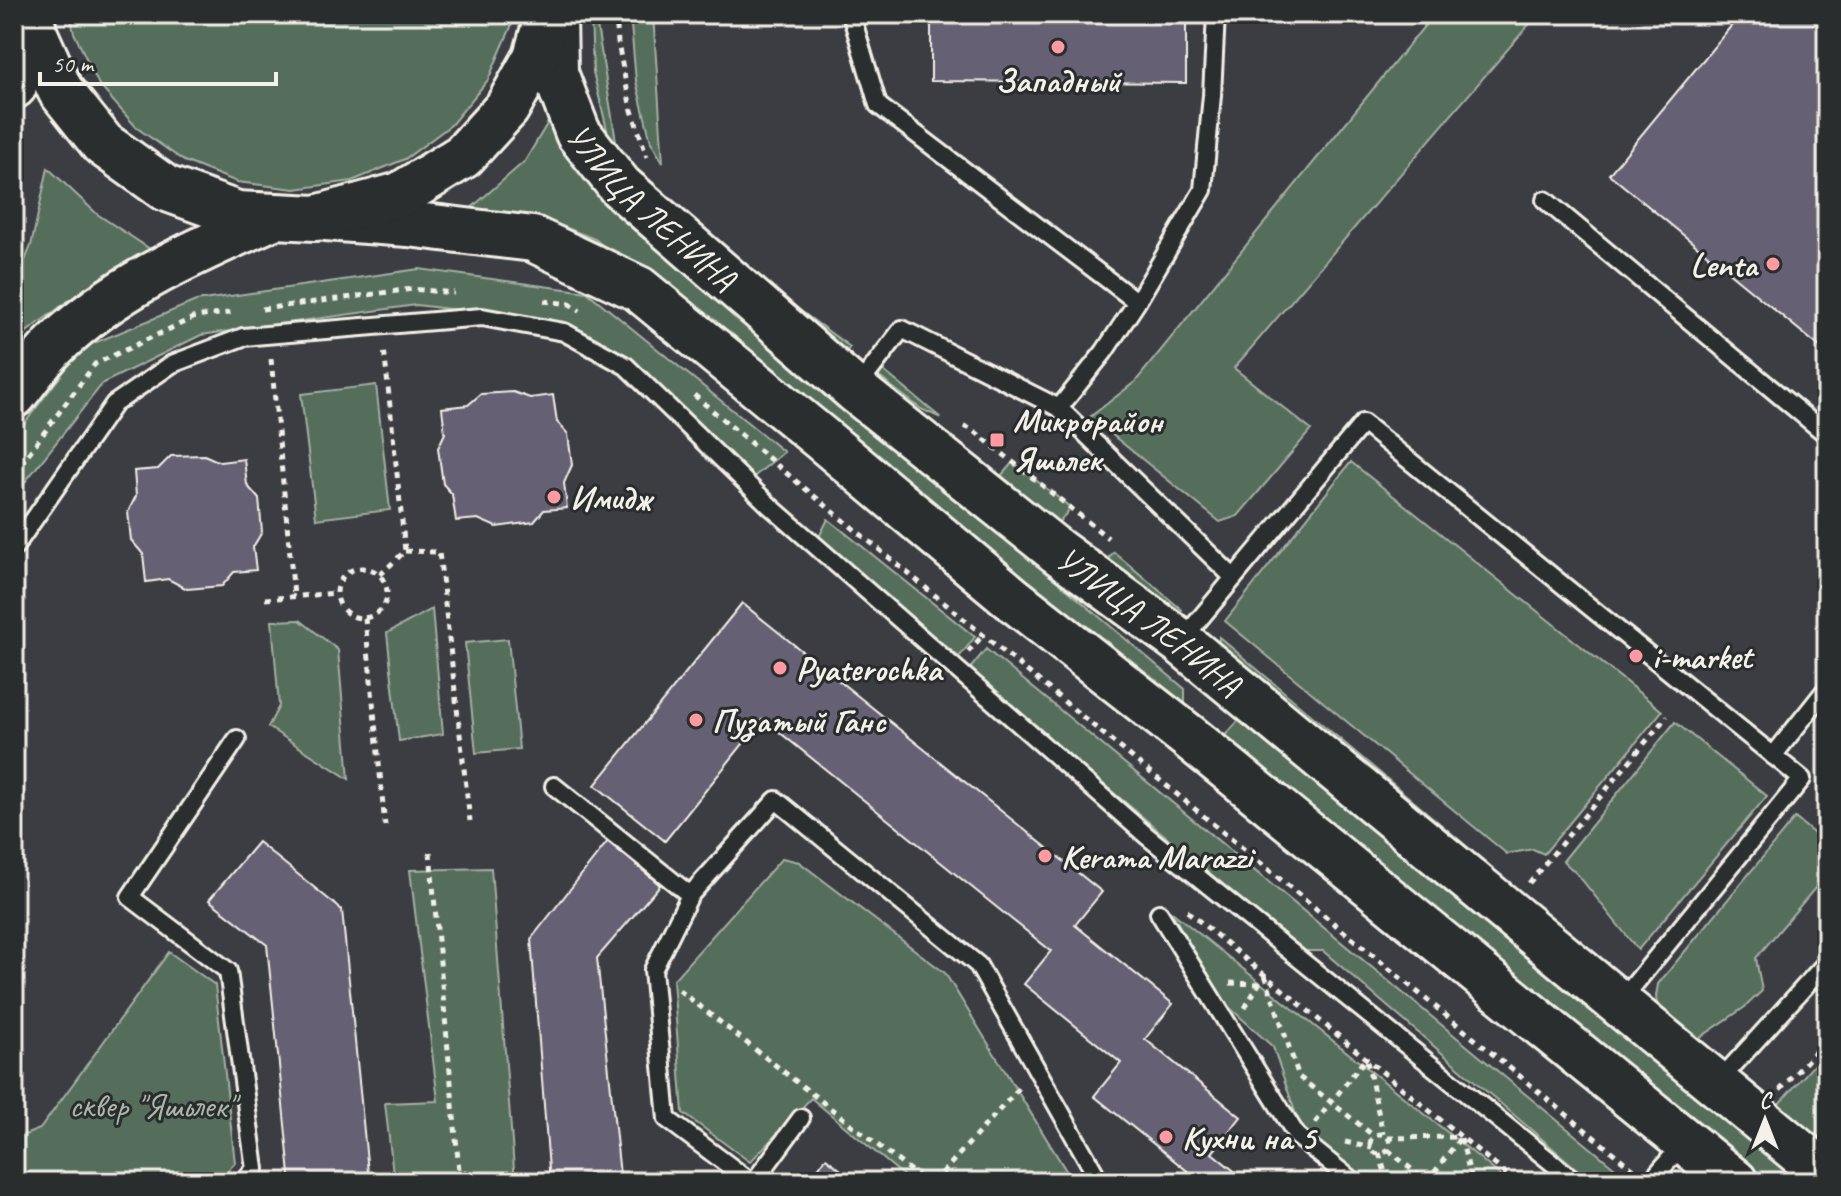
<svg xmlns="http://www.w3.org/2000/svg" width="1841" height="1196" font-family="Caveat,sans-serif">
	<rect width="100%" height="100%" fill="#3c3d43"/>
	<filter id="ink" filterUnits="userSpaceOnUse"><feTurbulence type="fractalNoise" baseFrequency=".0125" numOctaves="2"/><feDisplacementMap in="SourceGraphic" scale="16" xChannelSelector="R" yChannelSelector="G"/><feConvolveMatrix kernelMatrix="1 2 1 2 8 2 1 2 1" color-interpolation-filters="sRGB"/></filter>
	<g filter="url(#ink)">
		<!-- green -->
		<path fill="#556e5b" stroke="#a4b0a2" stroke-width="2" d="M70,14H514L511,27L488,80L451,125L405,159L352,181L295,189L237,182L184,161L137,128L99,85L74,33Z
			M591,14H595L617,147L655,193L751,275L850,347L846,352L747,283L647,197L612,150L593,72Z
			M630,14H653L663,163L651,142L636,81Z
			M1434,14H1538L1234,368L1311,430L1238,516L1220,522L1090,417L1136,381Z
			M557,107L620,213L1185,689V704L1127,657L1091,644L595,239L547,220L469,210L525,161Z
			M48,168L97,214L156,253L76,295L20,337L14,345V287L31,246Z
			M419,269L587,292L784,452L750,480L630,362L568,323L416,305L201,335L103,383L14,496V437L82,348L196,301Z
			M879,367L941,418L921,409L874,373Z
			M376,385L390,510L316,519L301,394Z
			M1013,462L1071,508L1058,523L1001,476Z
			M1351,462L1662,711L1544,854L1533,849L1507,854L1225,621Z
			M828,519L975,637L959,657L823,545L819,537Z
			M1114,552L1182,610L1173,621L1104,563Z
			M432,609L443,734L399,741L387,633Z
			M300,620L338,650L349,779L268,727L279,706L272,621Z
			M1219,637L1489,865L1426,831L1218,648Z
			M508,639L519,749L476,753L465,643Z
			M986,649L1632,1182H1592L1323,951H1303L968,671Z
			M1240,719L1806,1182H1760L1220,741Z
			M1675,722L1767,796L1638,950L1578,875L1563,861Z
			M1795,818L1817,836L1827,824V874L1756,958L1762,991L1745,1007L1695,1041L1658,1017L1656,996L1658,984Z
			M782,858L799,862L945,973L1073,1182H904L905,1177L811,1098L750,1162L683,1113L673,980Z
			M491,868L515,1182H394L385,1103L438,1101L410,870Z
			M1172,912L1477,1156L1508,1182H1364L1302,1132L1273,1047L1217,996Z
			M169,952L215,985L235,1163L217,1182H14V1139L40,1129Z
			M1827,1050V1164L1768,1116Z"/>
		<!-- building -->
		<path fill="#656173" stroke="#f4f1e8" stroke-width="2" d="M931,14H1186V83L931,81Z
			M1741,14H1827V353L1609,174Z
			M513,392L530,398L553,395L557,422L568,434L572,465L564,483L567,508L544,510L534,522L496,527L478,519L456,521L452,494L443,484L438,448L445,433L442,408L468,405L481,394Z
			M204,455L220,462L244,459L247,485L259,499L262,532L253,547L256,570L234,572L222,586L187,589L168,579L146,582L143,554L131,540L128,512L136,496L134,471L158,469L171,456Z
			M742,603L1102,892L1075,925L1173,1004L1145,1039L1241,1117L1212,1153L1248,1182H1185L1191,1174L1094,1096L1121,1063L1024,984L1051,951L763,719L665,841L595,785Z
			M608,841L660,885L597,958L620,1175L629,1182H550L531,939Z
			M258,842L342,910L369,1182H283L290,1175L267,945L209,900Z
			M826,1158L856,1182H808Z"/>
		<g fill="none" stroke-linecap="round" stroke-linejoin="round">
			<defs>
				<path id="service" d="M851,14L878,105L1137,302L1104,352L1059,408
					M1545,200L1827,435
					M1137,302L1203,190L1212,95L1216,14
					M856,389L902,329L1059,408L1234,578
					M14,548L114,404L172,364L243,337L482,317L564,332L626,366L770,506L1147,836L1576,1182
					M1182,640L1363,423L1802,779L1620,1002
					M237,739L130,897L228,971L255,1169L243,1182
					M1773,756L1827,688
					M554,786L690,895L776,800L978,965L1100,1182
					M690,895L653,970L667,1119L751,1182
					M1159,913L1297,1136L1354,1182
					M1717,1083L1827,962
					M754,1182L801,1118
					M1650,1182L1683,1144"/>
				<g id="secondary">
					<path id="s1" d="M554,14L555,73L578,133L620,186L855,390L1057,551L1181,642L1827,1175"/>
					<path d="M326,218L408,224L533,239L639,289L821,438L1013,599L1189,737L1735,1182"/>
				</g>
				<path id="primary" d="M31,14L34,32L60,90L103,144L165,188L237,214L316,218L400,195L463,156L507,108L536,57L548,14
					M14,86L19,14
					M14,395C28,378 41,358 57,343C119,283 198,251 275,216"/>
			</defs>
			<!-- service casing -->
			<use href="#service" stroke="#f4f1e8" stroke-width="22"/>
			<!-- secondary casing -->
			<use href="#secondary" stroke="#f4f1e8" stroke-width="50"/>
			<!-- primary casing -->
			<use href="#primary" stroke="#f4f1e8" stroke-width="50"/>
			<!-- path -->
			<path stroke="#f4f1e8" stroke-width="5" stroke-dasharray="6 6" stroke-linecap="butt" d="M616,14L618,43L630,104L647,157
				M544,301L570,304L580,311
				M262,309L412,289L454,293
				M271,359L294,596
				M694,395L791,477L1634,1170
				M964,426L973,430L1108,538
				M14,473L95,364L195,317L236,312
				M405,551L439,552L470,821
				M337 593a25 25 0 1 1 50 0a25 25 0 1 1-50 0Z
				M380,575L405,551L384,348
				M265,599L336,593
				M365,618L385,826
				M968,652L983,635
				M430,852L460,1182
				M1529,883L1667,716
				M1187,911L1516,1182
				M1265,975L1299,1077L1374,1136
				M1230,983L1259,984
				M679,990L925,1182
				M1245,1008L1260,982
				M1367,1061L1383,1134
				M1780,1090L1827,1039
				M1315,1123L1366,1058
				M1370 1144a10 10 0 1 1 20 0a10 10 0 1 1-20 0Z
				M1388,1138L1460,1137
				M1461,1138L1472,1182
				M1345,1142L1372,1148
				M1388,1150L1427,1182
				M1379,1153L1388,1182
				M934,1182L1022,1085
				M1427,1182L1461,1137"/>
			<!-- service -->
			<use href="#service" stroke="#2a2d2e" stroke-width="16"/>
			<!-- secondary -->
			<use href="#secondary" stroke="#2a2d2e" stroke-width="44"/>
			<!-- primary -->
			<use href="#primary" stroke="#2a2d2e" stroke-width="44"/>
		</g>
	</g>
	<!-- markers -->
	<g fill="#ff9aa2" stroke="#2a2d2e" stroke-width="3">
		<circle cx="1058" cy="47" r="8"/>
		<circle cx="1773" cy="264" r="8"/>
		<rect x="989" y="432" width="16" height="16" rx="4"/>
		<circle cx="554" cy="497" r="8"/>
		<circle cx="1636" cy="656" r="8"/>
		<circle cx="780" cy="668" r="8"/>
		<circle cx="696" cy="720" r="8"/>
		<circle cx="1045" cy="856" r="8"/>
		<circle cx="1166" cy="1137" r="8"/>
	</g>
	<g text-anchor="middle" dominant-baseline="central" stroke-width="6" stroke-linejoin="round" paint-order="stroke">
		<!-- poi labels -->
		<g font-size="34" font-weight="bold" fill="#f4f1e8" stroke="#2a2d2e" text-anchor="start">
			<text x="1058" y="80" text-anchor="middle">Западный</text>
			<text x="1757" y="264" text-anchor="end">Lenta</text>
			<text x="1013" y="420">Микрорайон<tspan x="1013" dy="39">Яшьлек</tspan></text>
			<text x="570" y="497">Имидж</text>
			<text x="1652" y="656">i-market</text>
			<text x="796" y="668">Pyaterochka</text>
			<text x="712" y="720">Пузатый Ганс</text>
			<text x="1061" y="856">Kerama Marazzi</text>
			<text x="1182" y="1137">Кухни на 5</text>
		</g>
		<!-- street labels -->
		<g font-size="34" fill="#f4f1e8" stroke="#2a2d2e">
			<text stroke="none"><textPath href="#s1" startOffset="228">УЛИЦА ЛЕНИНА</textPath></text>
			<text stroke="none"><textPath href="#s1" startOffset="876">УЛИЦА ЛЕНИНА</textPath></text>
		</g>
		<!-- park labels -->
		<g font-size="34" fill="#acb6a9" stroke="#2a2d2e">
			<text x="152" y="1105">сквер "Яшьлек"</text>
		</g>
	</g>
	<!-- margin -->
	<rect width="1841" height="1196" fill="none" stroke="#2a2d2e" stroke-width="48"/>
	<rect x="24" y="24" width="1793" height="1148" fill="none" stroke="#f4f1e8" stroke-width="3" filter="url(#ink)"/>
	<!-- north arrow -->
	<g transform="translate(1765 1120)" stroke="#2a2d2e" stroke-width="6" paint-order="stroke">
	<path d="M0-6L14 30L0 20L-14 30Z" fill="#f4f1e8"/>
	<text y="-12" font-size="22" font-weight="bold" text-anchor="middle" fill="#f4f1e8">С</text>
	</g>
	<!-- scale -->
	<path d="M40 72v12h236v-12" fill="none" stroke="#f4f1e8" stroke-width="4"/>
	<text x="52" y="72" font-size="24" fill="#f4f1e8" stroke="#2a2d2e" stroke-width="6" paint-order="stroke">50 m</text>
</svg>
